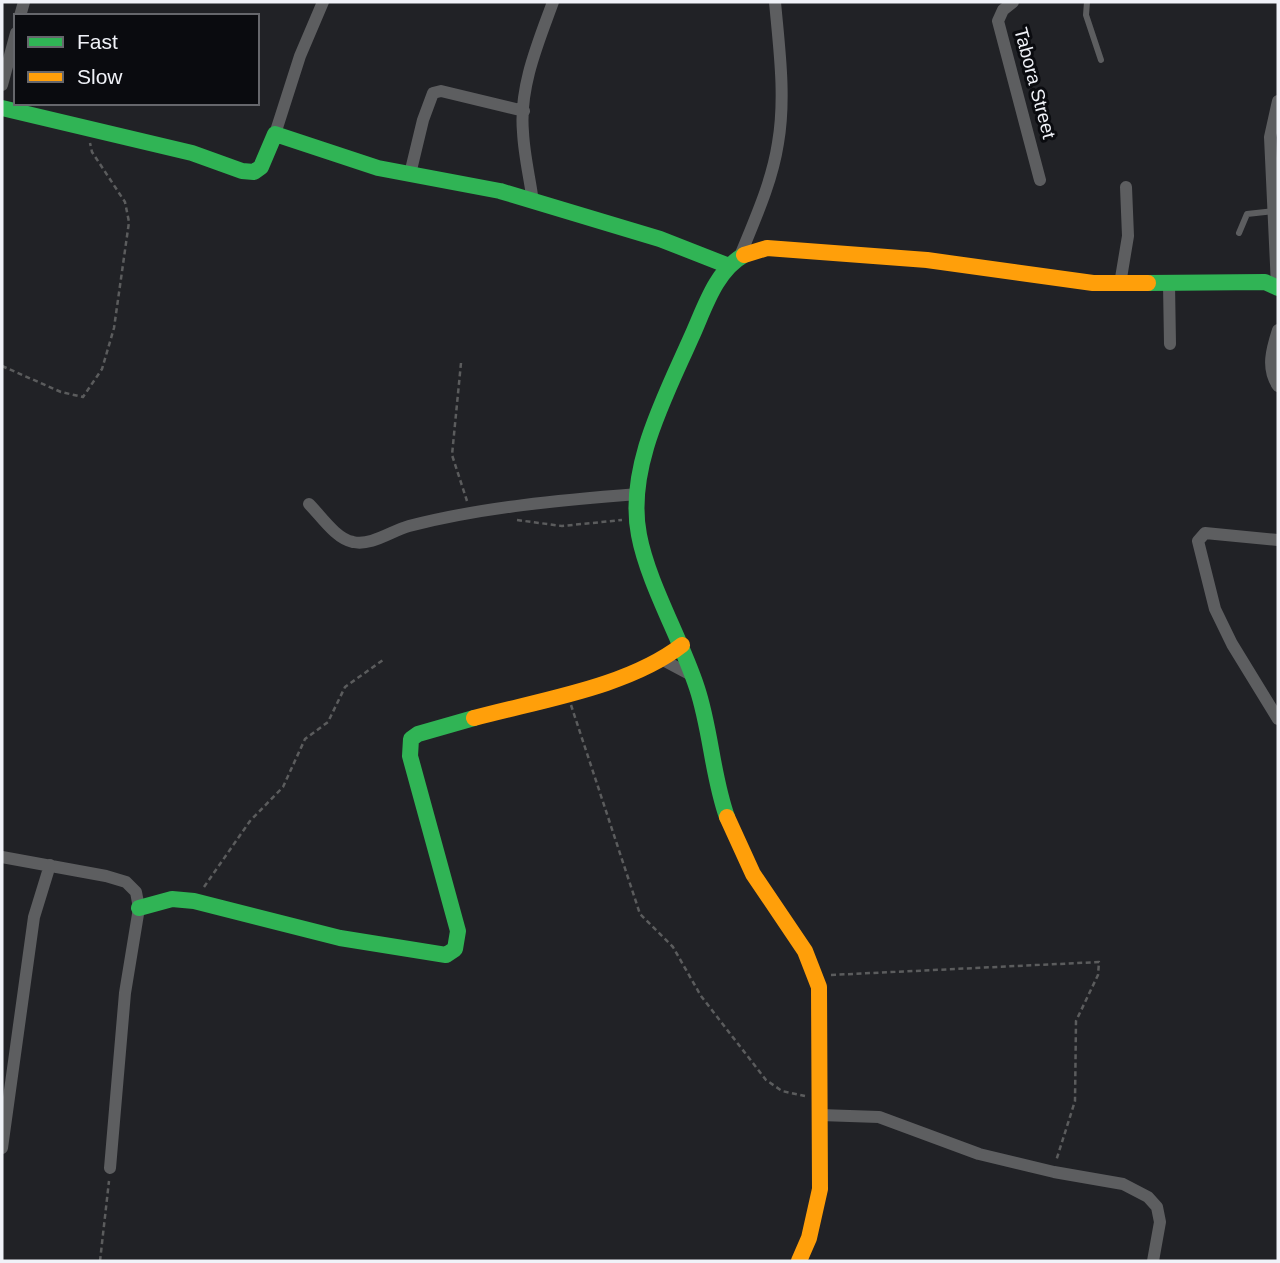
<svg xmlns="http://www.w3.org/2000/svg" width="1280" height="1263" font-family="Helvetica,sans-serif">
	<rect width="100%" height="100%" fill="#212226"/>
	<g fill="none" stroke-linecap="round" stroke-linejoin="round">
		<!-- path -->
		<path stroke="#5b5c5d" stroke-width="2.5" stroke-dasharray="5 3.5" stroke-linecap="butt" d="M461,363L452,455L467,501
			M2,366L61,392L83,397L102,369L114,328L129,222L125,202L92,152L90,143
			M517,520L562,526L622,520
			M571,705L640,914L673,947L701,996L766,1080L782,1091L805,1096
			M204,887L250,821L283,787L305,739L328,722L345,687L383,660
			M831,975L1099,962L1098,975L1076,1021L1075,1101L1056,1161
			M100,1261L109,1181"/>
		<!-- lane -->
		<path stroke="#5d5e60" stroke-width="6" d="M1087,2L1086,15L1101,60
			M1239,233L1247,214L1274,211"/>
		<!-- street -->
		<path stroke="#5d5e60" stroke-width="12" d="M1013,2L1003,10L998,21L1040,180
			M20,16L24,2
			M2,85L16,33
			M275,134L300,56L323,2
			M410,174L423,120L433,93L441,91L524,111
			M533,202C530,179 524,155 523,132C519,87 538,43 553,2
			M740,256C755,219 772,182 778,143C786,97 779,47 775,2
			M1120,284L1128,236L1126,187
			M1169,284L1170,344
			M1277,286L1270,137L1278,101
			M1278,330C1272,349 1266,368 1278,386
			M309,504C321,516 336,539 353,542C372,546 391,531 409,526C483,507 562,500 638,494
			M1278,540L1205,533L1198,541L1215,609L1232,644L1278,719
			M663,660L693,676
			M2,857L106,876L126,882L136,892L139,908L125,993L110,1168
			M820,1115L879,1117L979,1154L1054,1172L1123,1184L1148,1197L1157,1207L1160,1222L1153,1261
			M2,1148L34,917L50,865"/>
		<!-- fast -->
		<path stroke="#30b455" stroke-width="16" d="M2,108L192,153L242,171L254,172L261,167L275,134L378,168L500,191L660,239L729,266
			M1148,283L1265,282L1278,288
			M727,817C712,775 711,730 697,688C681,639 648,583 639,535C626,469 665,397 691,338C704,310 715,271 744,255
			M139,908L172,899L194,901L340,938L446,955L455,949L458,931L410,756L411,739L418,734L474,718"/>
		<!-- slow -->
		<path stroke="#ff9f0a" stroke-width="16" d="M744,255L767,248L927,260L1093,283H1148
			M474,718C540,700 628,687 682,645
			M727,817L753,874L805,951L819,987L820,1189L809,1238L799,1261"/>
	</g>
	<g text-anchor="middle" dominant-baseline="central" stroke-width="6" stroke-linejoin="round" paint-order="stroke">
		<!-- street labels -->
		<g font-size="19" fill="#f0f2f8" stroke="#0a0b0f">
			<text transform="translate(1035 83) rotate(75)">Tabora Street</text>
		</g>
	</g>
	<!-- border -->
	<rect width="1280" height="1263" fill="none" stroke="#f0f2f8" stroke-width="7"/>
	<!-- legend -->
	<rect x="14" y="14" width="245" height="91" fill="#0a0b0f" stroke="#66676c" stroke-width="2"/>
	<rect x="28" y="37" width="35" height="10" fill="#30b455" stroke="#66676c" stroke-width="2"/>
	<text x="77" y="49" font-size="21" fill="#f0f2f8">Fast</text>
	<rect x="28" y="72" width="35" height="10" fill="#ff9f0a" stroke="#66676c" stroke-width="2"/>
	<text x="77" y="84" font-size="21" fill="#f0f2f8">Slow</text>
</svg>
